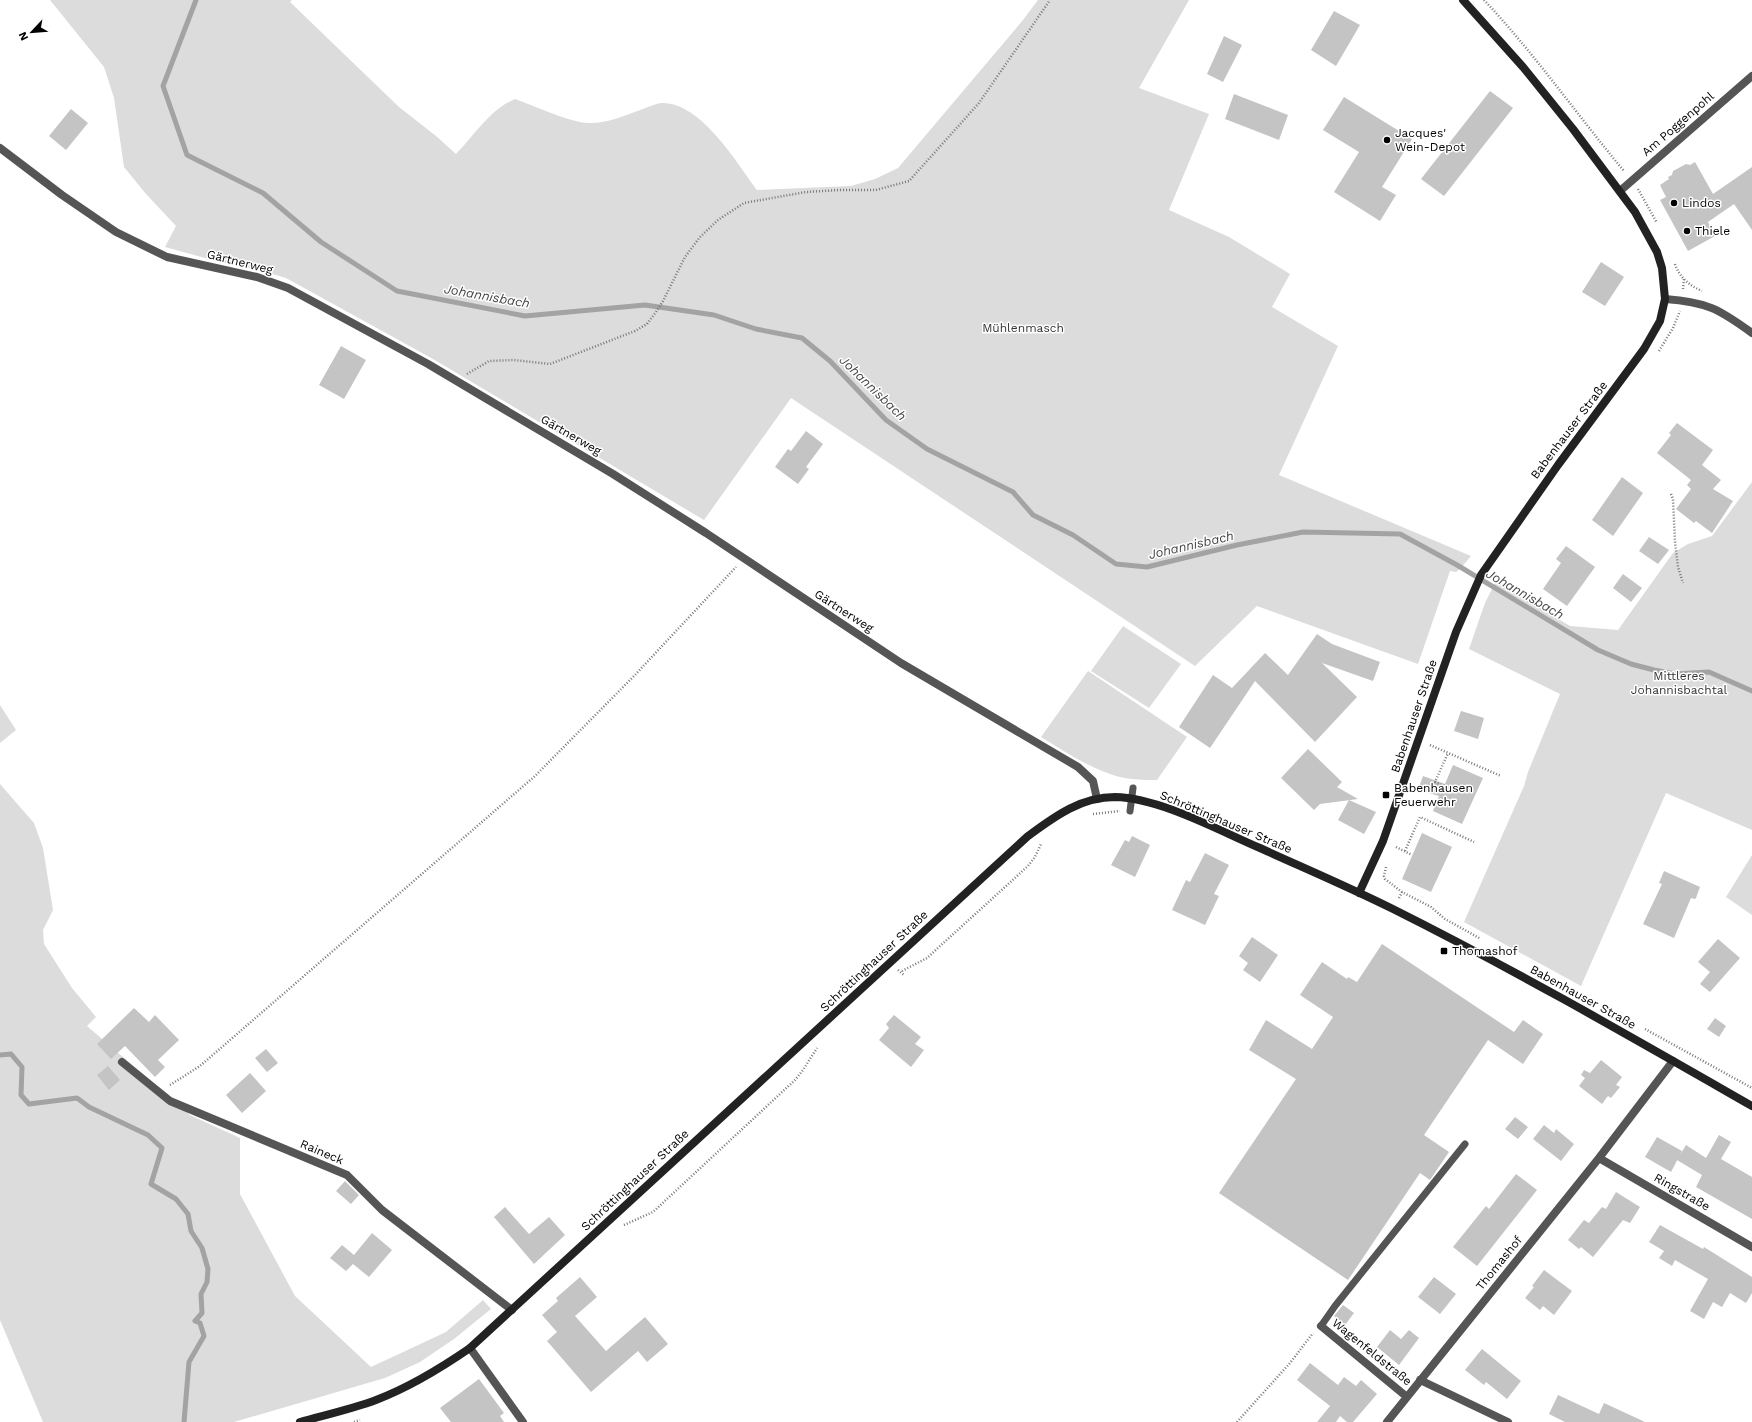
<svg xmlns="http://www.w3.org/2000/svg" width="1752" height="1422" font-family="'Work Sans',sans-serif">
	<rect width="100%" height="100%" fill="#fff"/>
	<!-- green -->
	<path fill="#dcdcdc" d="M50,0H292L290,2L399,107L436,136L456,154C475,135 489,110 515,99C533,105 573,124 590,123C609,123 626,115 643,109C648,107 655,104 661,103C700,101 737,163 757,190L851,186L875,179L898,168L1023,20L1038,0H1189L1139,88L1209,114L1169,210L1229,237L1290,274L1272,307L1338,346L1279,475L1471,556L1460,569L1456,572L1450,571L1418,664L1257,606L1195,666L791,398L704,520L433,359L286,278L259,270L216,261L165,247L176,226L146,194L124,167L114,98L104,67Z
		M1752,482V830L1666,793L1581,986L1464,922L1524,786L1528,772L1560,694L1469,649L1485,603L1496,581L1570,626L1618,630L1673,553L1688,544L1712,536Z
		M1123,626L1181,664L1149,708L1091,671Z
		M1088,671L1187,737L1157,780C1149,780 1140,780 1132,779C1101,776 1067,753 1041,737Z
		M0,705L16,730L0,743Z
		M0,784L34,823L43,848L53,910L43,930L44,944L72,988L96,1017L87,1026L190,1115L240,1138V1194L295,1296L371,1367L446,1332L483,1300L491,1309L454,1339L420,1362L385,1378L234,1422H43L0,1320Z
		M1752,855V915L1726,897Z"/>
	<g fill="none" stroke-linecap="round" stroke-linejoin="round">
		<!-- stream -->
		<path stroke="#a3a3a3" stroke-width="5" d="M196,0L163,86L187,155L263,193L321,242L397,291L525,316L645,305L714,315L756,329L802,338L830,361L886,420L927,449L1013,492L1033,515L1073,535L1116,564L1147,567L1237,545L1303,532L1400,534L1457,565L1598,650L1631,664L1654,670L1675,674L1709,672L1752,691
			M0,1055L11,1054L22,1067L21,1095L29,1104L77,1098L89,1107L148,1135L162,1148L151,1184L176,1199L188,1214L191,1231L202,1248L208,1269L207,1282L201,1294L202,1313L195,1321L200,1323L204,1336L189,1362L184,1422"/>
	</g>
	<!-- building -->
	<path fill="#c4c4c4" d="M1334,11L1360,25L1336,66L1311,50Z
		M1224,36L1242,45L1223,82L1207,74Z
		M1490,91L1513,108L1444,196L1421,179Z
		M1234,94L1288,115L1279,140L1225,119Z
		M1344,97L1412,139L1382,187L1396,195L1380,221L1334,192L1359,152L1323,130Z
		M71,109L88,123L66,150L49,136Z
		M1695,162L1713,194L1752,167V230L1734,204L1708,222L1715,236L1688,251L1660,200L1666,197L1660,185L1669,179L1668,177L1672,175L1673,171L1686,164L1690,165Z
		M1601,262L1624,277L1605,306L1582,292Z
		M341,346L366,360L344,399L319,385Z
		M1677,423L1713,450L1702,465L1721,480L1713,489L1733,501L1712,533L1696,521L1694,523L1676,509L1691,489L1687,485L1691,480L1657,453L1671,435L1669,433Z
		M806,431L823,444L806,467L809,469L798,484L775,467L788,449L791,451Z
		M1622,477L1643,493L1613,536L1592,520Z
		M1649,537L1669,550L1658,564L1639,551Z
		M1566,546L1595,567L1567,606L1543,589L1561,563L1556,559Z
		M1623,574L1642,588L1631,602L1613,588Z
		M1317,634L1332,644L1380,662L1373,681L1322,663L1357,697L1315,742L1255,681L1210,748L1179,727L1213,675L1232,688L1265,653L1288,675Z
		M1461,711L1484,718L1478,739L1454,731Z
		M1308,749L1342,782L1337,787L1358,799L1320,804L1314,810L1281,778Z
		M1453,765L1483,778L1462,824L1433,811L1439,796L1418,790L1423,776L1445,784Z
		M1349,800L1376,812L1364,834L1338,820Z
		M1422,833L1452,847L1431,892L1402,879Z
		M1132,836L1150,845L1135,877L1111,865L1125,840L1129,842Z
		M1205,853L1229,865L1214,894L1219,896L1205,925L1172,910L1186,880L1190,882Z
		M1664,871L1700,887L1696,898L1695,899L1691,898L1674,938L1643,924L1662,884L1659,883Z
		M1252,937L1278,955L1260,982L1243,970L1248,963L1239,956Z
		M1718,939L1740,958L1710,992L1700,984L1710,972L1698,962Z
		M1382,944L1514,1032L1523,1020L1543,1034L1523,1064L1488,1040L1424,1135L1449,1152L1430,1180L1420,1173L1348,1280L1219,1193L1296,1079L1249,1050L1266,1020L1312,1049L1333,1017L1300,995L1322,962L1347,979L1348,977L1357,982Z
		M134,1008L149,1022L155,1015L179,1040L158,1060L165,1067L155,1077L125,1046L111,1059L97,1044Z
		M894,1015L921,1037L915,1044L924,1050L911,1067L879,1040L889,1028L886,1024Z
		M1715,1018L1726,1026L1719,1037L1707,1029Z
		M266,1049L278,1063L267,1072L255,1058Z
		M1601,1060L1622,1077L1616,1085L1620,1087L1611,1098L1608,1096L1602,1104L1579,1086L1585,1078L1581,1075L1584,1070L1590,1073Z
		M108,1066L120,1080L109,1090L97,1075Z
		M250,1073L266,1091L242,1113L226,1095Z
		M1515,1117L1528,1127L1518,1139L1505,1129Z
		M1544,1125L1554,1133L1556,1129L1574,1144L1561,1161L1533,1139Z
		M1719,1135L1731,1142L1721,1159L1752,1177V1219L1696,1187L1702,1175L1677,1160L1686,1145L1706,1158Z
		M1657,1137L1682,1151L1671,1172L1645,1157Z
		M1516,1174L1537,1190L1477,1266L1453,1247L1486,1206L1489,1209Z
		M345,1181L359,1195L351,1204L336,1191Z
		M1616,1192L1640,1207L1630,1223L1623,1220L1593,1257L1581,1247L1579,1249L1568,1240L1584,1220L1589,1223L1602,1207L1606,1209Z
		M505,1207L529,1234L549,1217L565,1235L534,1264L494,1217Z
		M1660,1225L1703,1249L1704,1247L1752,1277V1293L1746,1303L1730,1293L1722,1307L1713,1302L1704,1319L1690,1311L1708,1279L1675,1260L1672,1266L1659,1258L1664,1251L1649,1242Z
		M372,1233L392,1250L369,1277L353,1264L346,1271L330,1258L342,1245L354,1255Z
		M1544,1270L1572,1291L1554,1315L1543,1306L1540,1310L1525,1298L1534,1287L1532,1286Z
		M580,1277L597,1297L575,1316L606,1351L645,1317L668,1344L647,1362L638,1351L591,1392L547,1341L557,1332L542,1315L558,1301L556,1298Z
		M1434,1277L1456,1294L1440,1314L1418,1297Z
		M1343,1305L1354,1313L1345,1325L1334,1316Z
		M1390,1330L1401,1339L1409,1330L1419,1338L1399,1365L1377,1347Z
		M1482,1349L1521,1381L1507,1399L1486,1382L1484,1385L1465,1370Z
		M1310,1363L1338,1385L1344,1377L1356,1386L1361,1380L1377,1394L1353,1422H1347L1340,1416L1336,1422H1317L1330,1406L1297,1380Z
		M479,1379L504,1413L500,1416L504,1422H451L440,1408Z
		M1558,1395L1599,1414L1604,1403L1645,1422H1565L1549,1414Z"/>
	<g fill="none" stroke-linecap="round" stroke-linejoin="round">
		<!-- path -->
		<path stroke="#777" stroke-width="2.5" stroke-dasharray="1 2" stroke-linecap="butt" d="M1484,0C1535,54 1577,115 1624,171
			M1638,189L1657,223
			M1675,264C1679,277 1690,286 1702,291
			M1683,289L1684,279
			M1659,351L1673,328L1680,311
			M467,374L489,361L514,360L550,364L635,331L647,324L656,312L663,301L685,257L700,237L718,220L744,203L806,192L840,190H876L909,181L979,103L1050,0
			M1671,494L1673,499L1675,542L1678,567L1683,583
			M1430,745L1501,776
			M1444,786L1435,782L1448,753
			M1093,814L1120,811
			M1396,847L1412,855
			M1405,851L1420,817L1474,842
			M1386,867L1384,876L1385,879L1402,892L1431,907L1445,919L1481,939
			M1399,898L1402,892
			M898,970L904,975
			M902,971L927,958L1028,866L1035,857L1041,844
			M1645,1029L1752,1088
			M170,1085L200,1066L535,776L634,676L736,567
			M624,1225L653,1212L795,1080L803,1070L817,1048
			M354,1422L360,1420
			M1237,1422L1290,1363L1313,1333"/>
		<!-- service -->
		<path stroke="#555" stroke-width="7" d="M1130,811L1133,788
			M1321,1326L1335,1306L1465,1144"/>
		<!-- minor -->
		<path stroke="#555" stroke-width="8" d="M0,148L62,195L116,232L167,257L257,277L288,288L428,364L613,474L706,533L901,663L1078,767L1093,781L1097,799
			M1620,191L1752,76
			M1665,299C1707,302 1719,309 1752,333
			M122,1062L170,1101L347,1175L382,1210L512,1310
			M1599,1158L1752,1247
			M1321,1326L1407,1397
			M470,1348L523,1422
			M1420,1380L1508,1422
			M1387,1422L1599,1158L1673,1061"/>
		<!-- secondary -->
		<path stroke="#222" stroke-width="8" d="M1359,893L1383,841L1456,632L1481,575L1558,465L1644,349L1660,321L1665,299L1662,268L1657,252L1635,212L1573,129L1523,67L1463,0
			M300,1422C325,1415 352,1409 376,1400C410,1387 441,1368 470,1348L1028,836C1054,817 1080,797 1115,797C1160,798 1218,830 1260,848C1304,868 1349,887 1393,909C1515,970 1633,1038 1752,1106"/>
	</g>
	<!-- markers -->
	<g fill="#000" stroke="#fff" stroke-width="1.5">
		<circle cx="1387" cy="140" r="4"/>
		<circle cx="1674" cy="203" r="4"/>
		<circle cx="1687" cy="231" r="4"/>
		<rect x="1382" y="791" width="8" height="8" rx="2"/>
		<rect x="1440" y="947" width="8" height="8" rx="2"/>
	</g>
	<g text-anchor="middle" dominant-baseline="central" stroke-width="3" stroke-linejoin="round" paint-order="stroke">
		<!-- street labels -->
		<g font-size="12" fill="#000" stroke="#fff">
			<text transform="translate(1678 124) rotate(-41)">Am Poggenpohl</text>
			<text transform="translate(240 262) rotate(14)">Gärtnerweg</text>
			<text transform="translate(1569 430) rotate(-53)">Babenhauser Straße</text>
			<text transform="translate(571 435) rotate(30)">Gärtnerweg</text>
			<text transform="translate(844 611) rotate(33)">Gärtnerweg</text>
			<text transform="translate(1414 716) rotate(-71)">Babenhauser Straße</text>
			<text transform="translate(1226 822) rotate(23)">Schröttinghauser Straße</text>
			<text transform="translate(874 961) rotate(-43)">Schröttinghauser Straße</text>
			<text transform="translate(1583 997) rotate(29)">Babenhauser Straße</text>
			<text transform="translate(322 1152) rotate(23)">Raineck</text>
			<text transform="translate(635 1180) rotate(-43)">Schröttinghauser Straße</text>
			<text transform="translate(1682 1192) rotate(30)">Ringstraße</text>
			<text transform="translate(1499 1263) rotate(-51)">Thomashof</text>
			<text transform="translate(1372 1352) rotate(39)">Wagenfeldstraße</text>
		</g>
		<!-- poi labels -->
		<g font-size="12" fill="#000" stroke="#fff" text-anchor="start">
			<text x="1395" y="133">Jacques'<tspan x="1395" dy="14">Wein-Depot</tspan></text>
			<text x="1682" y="203">Lindos</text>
			<text x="1695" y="231">Thiele</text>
			<text x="1394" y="788">Babenhausen<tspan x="1394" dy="14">Feuerwehr</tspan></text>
			<text x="1452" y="951">Thomashof</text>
		</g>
		<!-- park labels -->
		<g font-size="12" fill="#333" stroke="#fff">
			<text x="1023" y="328">Mühlenmasch</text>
			<text x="1679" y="676">Mittleres<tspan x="1679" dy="14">Johannisbachtal</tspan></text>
		</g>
		<!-- water labels -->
		<g font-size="13" font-style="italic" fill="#444" stroke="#fff">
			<text transform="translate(487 296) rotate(10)">Johannisbach</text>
			<text transform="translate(873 388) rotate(44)">Johannisbach</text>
			<text transform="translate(1191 545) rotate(-13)">Johannisbach</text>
			<text transform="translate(1525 594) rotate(30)">Johannisbach</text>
		</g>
	</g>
	<!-- north arrow -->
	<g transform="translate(32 32) rotate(244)" stroke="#ffffff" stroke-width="3" paint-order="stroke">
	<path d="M0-3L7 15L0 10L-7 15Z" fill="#000000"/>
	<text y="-6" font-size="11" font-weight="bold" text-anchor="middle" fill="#000000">N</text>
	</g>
</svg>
